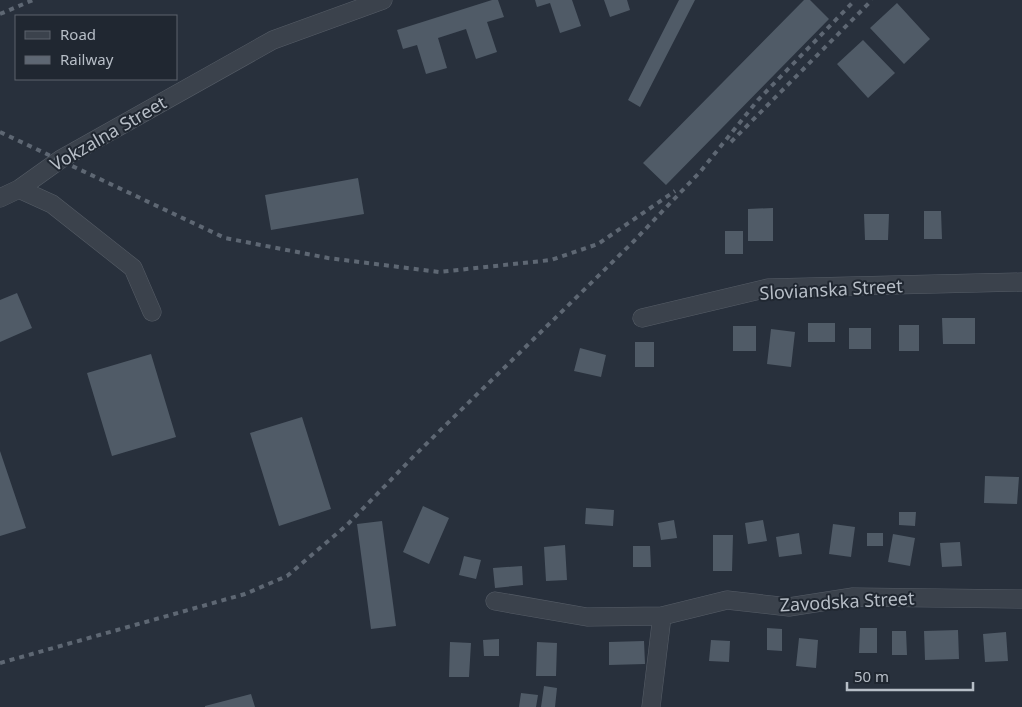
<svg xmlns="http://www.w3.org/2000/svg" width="1022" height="707" font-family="'Noto Sans',sans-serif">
	<rect width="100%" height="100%" fill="#28303c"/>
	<!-- building -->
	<path fill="#505b67" d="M492,0H498L504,17L487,22L497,52L476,59L466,29L438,38L447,68L426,74L417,45L403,49L397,30Z
		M535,0H572L581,26L560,33L550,3L537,7Z
		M604,0H627L630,10L610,17Z
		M679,0H695L640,107L628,100Z
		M804,0H810L829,19L666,185L643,163Z
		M897,3L930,39L904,64L870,28Z
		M863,40L895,73L868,98L837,64Z
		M358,178L364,214L271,230L265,195Z
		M773,208V241H748V209Z
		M924,211H941L942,239H924Z
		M864,214H889L888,240H865Z
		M725,231H743V254H725Z
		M17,293L32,328L0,342V300Z
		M942,318H975V344H943Z
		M808,323H835V342H808Z
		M899,325H919V351H899Z
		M733,326H756V351H733Z
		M849,328H871V349H849Z
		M771,329L795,332L791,367L767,364Z
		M635,342H654V367H635Z
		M580,348L606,355L601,377L574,371Z
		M151,354L176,437L112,456L87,373Z
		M302,417L331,509L279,526L250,433Z
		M0,451L26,528L0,536Z
		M985,476L1019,477L1017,504L984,503Z
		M423,506L449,518L429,564L403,552Z
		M586,508L614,510L613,526L585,524Z
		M899,512H916L915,526L899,525Z
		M674,520L677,538L661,540L658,523Z
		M763,520L767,541L748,544L745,523Z
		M382,521L396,626L371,629L357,524Z
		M833,524L855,527L851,557L829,554Z
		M799,533L802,554L779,557L776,537Z
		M867,533H883V546H867Z
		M893,534L915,538L910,566L888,562Z
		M713,535H733L732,571H713Z
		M960,542L962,566L942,567L940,543Z
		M565,545L567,580L546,581L544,547Z
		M633,546H650L651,567H633Z
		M464,556L481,560L476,579L459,575Z
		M522,566L523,585L495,588L493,568Z
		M767,628L782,629V651L767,650Z
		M860,628H877V653H859Z
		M958,630L959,659L925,660L924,631Z
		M892,631H906L907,655H892Z
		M1006,632L1008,661L985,662L983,634Z
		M799,638L818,640L816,668L796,666Z
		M499,639V656H484L483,640Z
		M711,640L730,641L729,662L709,661Z
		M644,641L645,664L609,665V642Z
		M450,642L471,643L469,677H449Z
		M537,642L557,643L556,676H536Z
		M544,686L557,688L555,707H541Z
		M521,693L538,695L536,707H519Z
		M251,694L255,707H205V706Z"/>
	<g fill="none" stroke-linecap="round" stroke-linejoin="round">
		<defs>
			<path id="minor" d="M19,189L52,204L133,268L152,312
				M0,198L19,189L61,159L273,40L383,0
				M642,318L768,288L1022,282
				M495,601L587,617L662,616L727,600L789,607L853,597L1022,599
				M651,707L662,616"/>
		</defs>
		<!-- minor casing -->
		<use href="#minor" stroke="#565d67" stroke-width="19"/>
		<!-- minor -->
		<use href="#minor" stroke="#3b424c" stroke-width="18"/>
		<!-- rail -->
		<path stroke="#5e6773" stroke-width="4" stroke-dasharray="5 5" stroke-linecap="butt" d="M0,14L33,0
			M0,132L225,238L328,258L439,272L551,260L598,244L675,191
			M731,142L872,0
			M0,663L245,594L287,576L347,525L416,454L633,242L700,172L758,100L855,0"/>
	</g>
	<g text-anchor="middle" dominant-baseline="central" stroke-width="4" stroke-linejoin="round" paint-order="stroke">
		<!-- street labels -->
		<g font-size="18" fill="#b7bec7" stroke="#202731">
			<text transform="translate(108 133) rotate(-30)">Vokzalna Street</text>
			<text transform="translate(831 289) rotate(-3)">Slovianska Street</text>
			<text transform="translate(847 601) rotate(-3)">Zavodska Street</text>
		</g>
	</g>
	<!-- legend -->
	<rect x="15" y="15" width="162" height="65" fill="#202731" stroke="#5c636d"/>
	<rect x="25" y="31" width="25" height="8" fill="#3b424c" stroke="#5c636d"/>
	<text x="60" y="40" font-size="15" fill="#b7bec7">Road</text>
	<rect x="25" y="56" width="25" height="8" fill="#5e6773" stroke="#5c636d"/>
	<text x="60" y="65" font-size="15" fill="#b7bec7">Railway</text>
	<!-- scale -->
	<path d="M847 682v8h126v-8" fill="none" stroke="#b7bec7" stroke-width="2.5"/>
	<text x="854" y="682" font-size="15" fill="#b7bec7" stroke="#202731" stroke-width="4" paint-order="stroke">50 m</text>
</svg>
